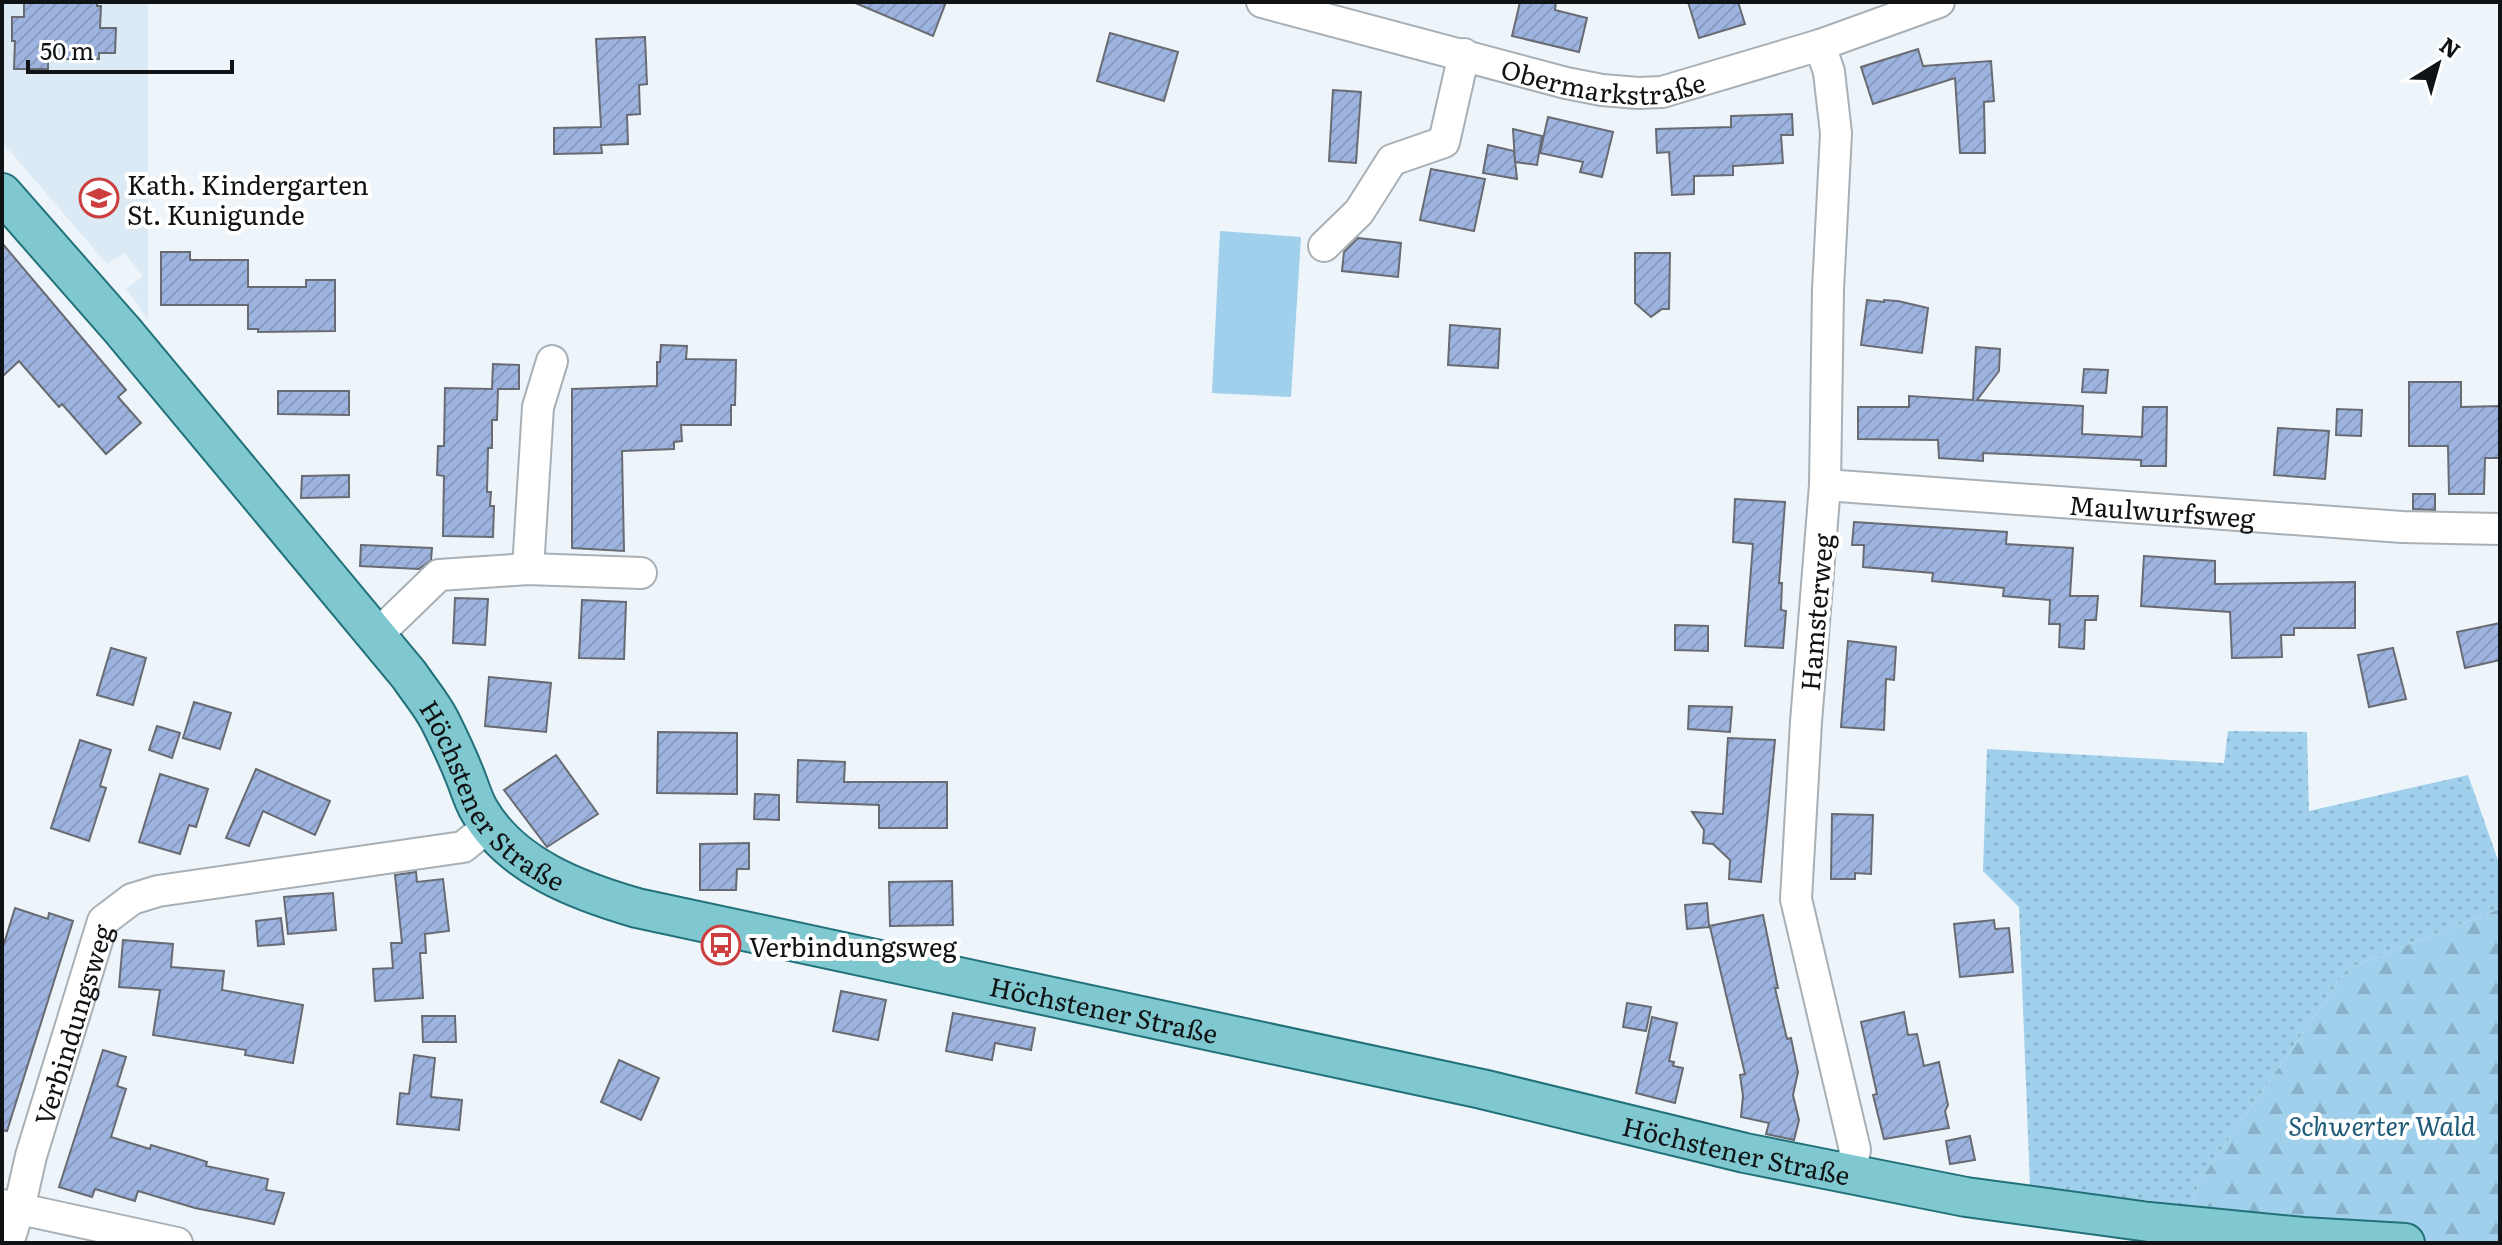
<svg xmlns="http://www.w3.org/2000/svg" width="2502" height="1245" font-family="Literata,serif">
	<defs>
		<pattern id="grass-dots" width="8" height="8" patternUnits="userSpaceOnUse" patternTransform="scale(2)"><rect width="8" height="8" fill="#a0d0ec"/><path d="M2 2h.1M6 6h.1" fill="none" stroke="#89b2ca" stroke-width="1.8" stroke-linecap="round"/></pattern>
		<pattern id="forest-firs" width="22" height="20" patternUnits="userSpaceOnUse" patternTransform="scale(2)"><rect width="22" height="20" fill="#a0d0ec"/><path d="M5 1l3.5 6h-7zM16 11l3.5 6h-7z" fill="#89b2ca"/></pattern>
		<pattern id="building-hatch" width="6" height="6" patternUnits="userSpaceOnUse" patternTransform="scale(2)"><rect width="6" height="6" fill="#9eb4e0"/><path d="M-1 1l2-2M0 6l6-6M5 7l2-2" fill="none" stroke="#879abf"/></pattern>
	</defs>
	<rect width="100%" height="100%" fill="#edf5fa"/>
	<!-- built -->
	<path fill="#dbeaf4" d="M2,2H148V320L126,289L143,276L125,253L107,264L2,142Z"/>
	<!-- grass -->
	<path fill="url(#grass-dots)" d="M2228,731L2307,732L2309,811L2468,775L2500,866V909L2348,968L2199,1182L2191,1206L2030,1186L2019,907L1983,871L1987,749L2224,763Z"/>
	<!-- forest -->
	<path fill="url(#forest-firs)" d="M2500,909V1243H2178L2187,1240L2191,1206L2199,1182L2348,968Z"/>
	<!-- garden -->
	<path fill="#a0d0ec" d="M1220,231L1301,237L1291,397L1212,393Z"/>
	<!-- building -->
	<path fill="url(#building-hatch)" stroke="#686b72" stroke-width="2" d="M24,2H97V6H101L100,28H116L115,53H99V59H48V69H14L15,41H12V17H24Z
		M853,2H946L933,36Z
		M1520,2H1556L1555,10L1587,18L1579,52L1512,36Z
		M1688,2H1738L1745,24L1699,38Z
		M1110,33L1178,52L1164,101L1097,81Z
		M645,37L647,84L639,85L640,114L627,115L628,144L601,145L602,153L554,154V128L601,127L596,39Z
		M1918,49L1923,66L1991,61L1994,101L1984,102L1985,153H1960L1955,78L1873,104L1861,67Z
		M1333,90L1361,92L1356,163L1329,161Z
		M1792,114L1793,135H1781L1783,163L1733,166V175L1694,176V194L1672,195L1669,152L1657,153L1656,129L1731,127V116Z
		M1548,117L1613,132L1602,177L1580,172L1583,162L1540,153Z
		M1513,129L1542,136L1537,165L1515,162Z
		M1488,145L1514,151L1517,179L1483,173Z
		M1431,169L1485,179L1474,231L1420,220Z
		M1358,238L1401,243L1398,277L1342,271L1344,252Z
		M2,243L126,390L118,397L141,423L106,454L62,404L59,407L19,361L2,377Z
		M161,252H190V260H248V287H306V280H335V331L258,332V329H248V305H161Z
		M1635,253H1670L1669,309H1662L1651,317L1635,303Z
		M1867,300L1884,302V300L1898,301L1928,308L1922,353L1861,345Z
		M1450,325L1500,329L1498,368L1448,365Z
		M661,345L687,346L686,359L736,360L735,405H731V425H681L682,441L674,442V449L622,451L624,551L572,548V389L657,386V362H660Z
		M1976,347L2000,349L1999,371L1977,400L2083,406L2082,434L2142,437L2143,407H2167L2166,466H2141V460L1983,453V461L1939,458L1938,440L1858,439V407H1909V396L1973,400Z
		M493,364L519,365V389H498L497,420H492V448H488L487,492H491L490,506H494L493,537L443,536L444,476L437,475L438,446H444L445,388L492,389Z
		M2084,369L2108,370L2106,393L2082,392Z
		M2409,382H2461V407L2500,406V458H2485L2484,494H2449L2448,446H2409Z
		M278,391H349V415L278,414Z
		M2337,409L2362,410L2361,436L2336,435Z
		M2278,428L2329,431L2325,479L2274,475Z
		M349,475V497L301,498L302,476Z
		M2413,494H2435V510L2413,509Z
		M1735,499L1785,502L1779,583H1782L1781,610L1786,611L1783,648L1745,646L1753,544L1733,542Z
		M1854,522L2007,532L2006,544L2073,548L2070,596H2098L2096,620H2085L2084,649L2059,647L2060,624H2049L2050,600L2003,596L2004,588L1932,581L1933,573L1863,567L1864,545H1852Z
		M361,545L432,548L431,560L419,569L360,566Z
		M2144,556L2215,561V584L2355,582V628H2294V635H2281L2282,657L2232,658L2230,612L2141,606Z
		M455,598L488,599L485,645L453,643Z
		M582,600L626,602L624,659L579,658Z
		M2500,623V660L2465,668L2457,632Z
		M1675,625L1708,626V651L1675,650Z
		M1848,641L1896,647L1894,680L1886,679L1884,730L1841,727Z
		M111,648L146,658L133,705L97,695Z
		M2393,648L2406,699L2369,707L2358,655Z
		M489,677L551,683L546,732L485,726Z
		M194,702L231,713L220,749L183,738Z
		M1689,706L1732,707L1730,732L1688,729Z
		M157,726L180,733L172,758L149,750Z
		M658,732L737,733V794L657,793Z
		M1728,738L1775,740L1761,882L1729,879L1730,860L1713,844L1703,843L1704,830L1692,812L1723,814Z
		M80,740L111,750L100,786L106,788L89,841L51,828Z
		M556,755L598,814L547,847L504,790Z
		M798,760L845,762L844,782H947V828H879V805L797,802Z
		M256,769L330,801L315,835L263,811L249,846L226,838Z
		M160,774L208,789L196,827L189,825L180,854L139,842Z
		M755,794L779,795V820L754,819Z
		M1832,814L1873,815L1871,874L1855,873V879H1831Z
		M749,843V869H737L736,890H700V844Z
		M416,872L417,882L443,879L449,931L425,934L426,953H420L423,998L375,1001L373,969L393,968L391,943H402L395,875Z
		M952,881L953,925L890,926L889,882Z
		M333,893L336,930L288,934L284,897Z
		M1707,903L1709,926L1763,915L1778,988H1775L1787,1039L1791,1038L1798,1072L1793,1095L1799,1120L1794,1140L1766,1134L1769,1123L1741,1117L1743,1096L1740,1075L1745,1074L1710,927L1687,929L1685,905Z
		M15,908L48,919L49,913L73,921L7,1131L2,1130V950Z
		M281,918L284,944L258,946L256,921Z
		M1994,920L1995,929L2009,928L2013,972L1960,977L1954,924Z
		M123,940L173,944L171,967L224,971L222,990L303,1005L293,1063L245,1055L246,1050L153,1035L160,990L119,987Z
		M841,991L886,1000L878,1040L833,1031Z
		M1627,1003L1651,1007L1646,1031L1623,1027Z
		M1904,1012L1908,1035L1917,1034L1924,1066L1939,1062L1948,1105L1945,1111L1949,1128L1884,1139L1873,1095L1877,1094L1861,1022Z
		M953,1013L1035,1028L1031,1050L995,1043L992,1060L946,1051Z
		M422,1016H455L456,1042H423Z
		M1652,1017L1677,1023L1669,1061L1674,1062L1673,1066L1683,1068L1675,1103L1636,1093Z
		M103,1050L126,1057L117,1086L126,1089L111,1137L150,1149L151,1145L195,1158L207,1162L206,1166L268,1179L266,1190L284,1193L274,1224L195,1208L138,1191L135,1201L95,1189L92,1197L59,1187Z
		M414,1055L435,1058L431,1097L462,1100L459,1130L397,1124L400,1093L409,1094Z
		M619,1060L659,1078L641,1120L601,1102Z
		M1970,1136L1975,1160L1950,1164L1946,1141Z"/>
	<g fill="none" stroke-linecap="round" stroke-linejoin="round">
		<defs>
			<g id="minor">
				<path id="s1" d="M1262,2L1566,83L1602,90L1638,93L1662,92L1820,45L1939,2"/>
				<path d="M1820,45L1829,72L1836,133L1828,290L1825,485L1806,722L1796,899L1855,1150L1850,1175"/>
				<path d="M1324,246L1359,212L1392,160L1444,142L1464,54"/>
				<path id="s2" d="M1825,485L2402,527L2500,529"/>
				<path d="M528,569L538,407L552,361"/>
				<path d="M377,635L439,575L528,569L641,573"/>
				<path d="M2,1205L177,1243"/>
				<path id="s3" d="M8,1243L19,1209L31,1156L103,921L132,899L158,891L463,847L490,825"/>
			</g>
			<g id="major">
				<path id="s4" d="M2,193L123,331L409,675C419,690 432,705 440,721C449,739 458,758 465,776C470,788 473,800 479,810C511,866 578,891 637,908L1482,1089L1745,1153L1966,1197L2149,1222L2303,1237L2405,1243"/>
			</g>
		</defs>
		<!-- minor casing -->
		<use href="#minor" stroke="#a9b0b5" stroke-width="34"/>
		<!-- major casing -->
		<use href="#major" stroke="#22717a" stroke-width="42"/>
		<!-- minor -->
		<use href="#minor" stroke="#fff" stroke-width="30"/>
		<!-- major -->
		<use href="#major" stroke="#80c8d0" stroke-width="38"/>
	</g>
	<!-- icons -->
	<defs>
		<symbol id="school-ring" viewBox="-11 -11 22 22"><circle r="9.5" fill="#fff" stroke="#cd3e3e" stroke-width="1.5"/><path d="M0-5L7-2L0 1L-7-2ZM-4 1L0 2.5L4 1V4Q0 6-4 4Z" fill="#cd3e3e"/></symbol>
		<symbol id="bus-ring" viewBox="-11 -11 22 22"><circle r="9.5" fill="#fff" stroke="#cd3e3e" stroke-width="1.5"/><path d="M-5-6H5V4H4V6H2V4H-2V6H-4V4H-5ZM-3.5-4V0h7V-4ZM-3.5 1.2v1.5H-2V1.2ZM2 1.2v1.5H3.5V1.2Z" fill="#cd3e3e"/></symbol>
	</defs>
	<g fill-rule="evenodd">
		<use href="#school-ring" x="77" y="176" width="44" height="44"/>
		<use href="#bus-ring" x="699" y="923" width="44" height="44"/>
	</g>
	<g text-anchor="middle" dominant-baseline="central" stroke-width="8" stroke-linejoin="round" paint-order="stroke">
		<!-- street labels -->
		<g font-size="26" fill="#101315" stroke="#fff">
			<text stroke="none"><textPath href="#s1" startOffset="352">Obermarkstraße</textPath></text>
			<text stroke="none"><textPath href="#s2" startOffset="338">Maulwurfsweg</textPath></text>
			<text transform="translate(1815 612) rotate(-85)">Hamsterweg</text>
			<text stroke="none"><textPath href="#s4" startOffset="780">Höchstener Straße</textPath></text>
			<text stroke="none"><textPath href="#s4" startOffset="1452">Höchstener Straße</textPath></text>
			<text stroke="none"><textPath href="#s3" startOffset="228">Verbindungsweg</textPath></text>
			<text stroke="none"><textPath href="#s4" startOffset="2100">Höchstener Straße</textPath></text>
		</g>
		<!-- poi labels -->
		<g font-size="26" fill="#101315" stroke="#fff" text-anchor="start">
			<text x="127" y="183">Kath. Kindergarten<tspan x="127" dy="30">St. Kunigunde</tspan></text>
			<text x="749" y="945">Verbindungsweg</text>
		</g>
		<!-- park labels -->
		<g font-size="26" font-style="italic" fill="#1f5b79" stroke="#fff">
			<text x="2382" y="1124">Schwerter Wald</text>
		</g>
	</g>
	<!-- border -->
	<rect width="2502" height="1245" fill="none" stroke="#101315" stroke-width="8"/>
	<!-- north arrow -->
	<g transform="translate(2438 64) rotate(37)" stroke="#ffffff" stroke-width="6" paint-order="stroke">
	<path d="M0-6L14 30L0 20L-14 30Z" fill="#101315"/>
	<text y="-12" font-size="22" font-weight="bold" text-anchor="middle" fill="#101315">N</text>
	</g>
	<!-- scale -->
	<path d="M28 60v12h204v-12" fill="none" stroke="#101315" stroke-width="4"/>
	<text x="40" y="60" font-size="24" fill="#101315" stroke="#ffffff" stroke-width="6" paint-order="stroke">50 m</text>
</svg>
